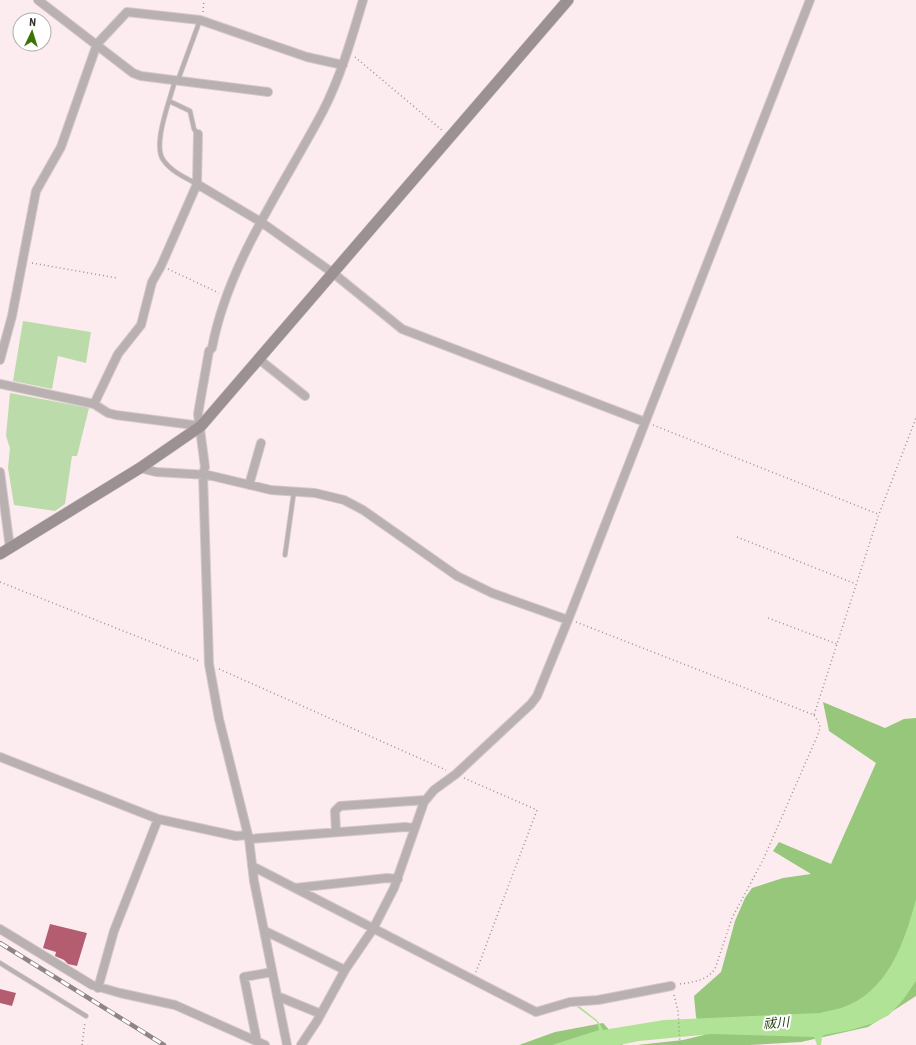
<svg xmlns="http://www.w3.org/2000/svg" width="916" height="1045" font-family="'Roboto Condensed','Noto Sans JP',sans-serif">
	<rect width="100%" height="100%" fill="#fdecef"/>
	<!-- green -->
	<path fill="#bbdbaa" d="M23,321L91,332L86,363L58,356L52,389L13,381Z
		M10,393L89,408L77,456H72L65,504L55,511L14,505L8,468L10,448L6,436Z"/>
	<!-- forest -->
	<path fill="#96c77b" d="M823,702L885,728L904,719L916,718V996L868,1027L801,1042L749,1045H637L683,1040L704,1035L696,1017L694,996L721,972L735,921L745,898L752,888L783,878L811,874L773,851L779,842L831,864L876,763L829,731Z
		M603,1023L623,1045H519L555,1032Z"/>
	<!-- water -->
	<path fill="#b1e396" d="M916,899V981L903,1000L889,1015L874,1023L851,1030L824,1035L822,1037L821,1045H817L814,1037L712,1034L639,1041L619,1045H552L599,1030L597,1022L577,1007L579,1006L598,1021L603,1030L664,1020L820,1013C827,1011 834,1010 841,1008C888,993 905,941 916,899Z"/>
	<!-- building -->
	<path fill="#b55d70" d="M50,924L87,933L77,966L68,964L64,960L55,956L56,952L43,948Z
		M0,989L16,993L12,1006L0,1003Z"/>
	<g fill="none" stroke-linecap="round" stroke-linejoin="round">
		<defs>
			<path id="lane" d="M175,80C171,98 151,146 164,161C172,172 186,178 197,184
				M178,80L200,20
				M169,101L190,111L194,129L198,134
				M285,555L294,491
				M0,963L86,1016"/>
			<path id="street" d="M38,0L133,73L141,76L268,92
				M197,184L261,222L333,273L402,329L645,422
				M0,360L12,316L36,191L61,147L97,44L127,12L200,20L307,57L343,65
				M260,360L305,396
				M0,384L94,404L108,413L116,415L201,426
				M94,404L118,354L141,325L152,282L161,266L197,184L198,134
				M140,468L156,472L208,475L271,490L315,493L344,500L363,510L457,576L492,593L568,620
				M0,472L10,548
				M249,485L261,443
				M0,757L158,819L236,836L248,835
				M336,832L335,811L340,806L425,800
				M249,839L405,827L414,828
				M252,866L536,1012L570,1002L598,1000L671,986
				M295,888L387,878L398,879
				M0,929L92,985L120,993L175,1005L265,1045
				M265,931L345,970
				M98,988L114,931L158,819
				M277,996L321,1014
				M257,1042L244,977L272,972
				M287,1045L254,881L249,839L219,719L209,664L203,474L205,467L198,414L209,351L212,348C228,263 283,187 323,111C341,76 352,37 363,0
				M301,1045L317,1021L345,970L373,929L394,888L424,802L434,790L456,774L531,704L537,696L568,620L810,0"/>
			<path id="secondary" d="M0,554L140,468L201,426L568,0"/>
		</defs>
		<!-- lane casing -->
		<use href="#lane" stroke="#d6c7c9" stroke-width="5.5"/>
		<!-- street casing -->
		<use href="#street" stroke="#d6c7c9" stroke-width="10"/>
		<!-- secondary casing -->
		<use href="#secondary" stroke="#d6c7c9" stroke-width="12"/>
		<!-- path -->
		<path stroke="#9d9193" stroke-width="1.5" stroke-dasharray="1 3" stroke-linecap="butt" d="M203,12L204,0
			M355,57L443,131
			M32,263L117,278
			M168,269L219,293
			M653,425L878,514
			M737,537L856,584
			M0,582L199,661
			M768,618L837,644
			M576,622L814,715L879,514L916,418
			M219,669L446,770
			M464,778L537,810L476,972
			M680,984C693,982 706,981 715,969L732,918L763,860L819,732L820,725L814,715
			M674,995L678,1011L680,1045
			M82,1045L85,1022"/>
		<!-- lane -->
		<use href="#lane" stroke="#b8b0b1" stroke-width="4"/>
		<!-- street -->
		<use href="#street" stroke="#b8b0b1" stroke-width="8"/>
		<!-- secondary -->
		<use href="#secondary" stroke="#9b9192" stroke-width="11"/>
		<defs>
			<path id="rail" d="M0,943L164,1045"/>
		</defs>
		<!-- rail casing -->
		<use href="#rail" stroke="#8f8486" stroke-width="4.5"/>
		<!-- rail -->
		<use href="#rail" stroke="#fff" stroke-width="3" stroke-dasharray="9" stroke-linecap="butt"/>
	</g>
	<g text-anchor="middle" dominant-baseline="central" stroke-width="4" stroke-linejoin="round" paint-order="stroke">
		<!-- water labels -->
		<g font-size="13" font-style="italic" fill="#254410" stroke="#fff">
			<text transform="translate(776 1023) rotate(-5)">祓川</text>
		</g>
	</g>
	<!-- north arrow -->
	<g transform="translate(32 32) rotate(4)"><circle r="19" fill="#ffffff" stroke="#afadad"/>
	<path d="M0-3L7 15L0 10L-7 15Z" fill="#3b7406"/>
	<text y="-6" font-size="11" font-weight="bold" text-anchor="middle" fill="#383233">N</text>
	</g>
</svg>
